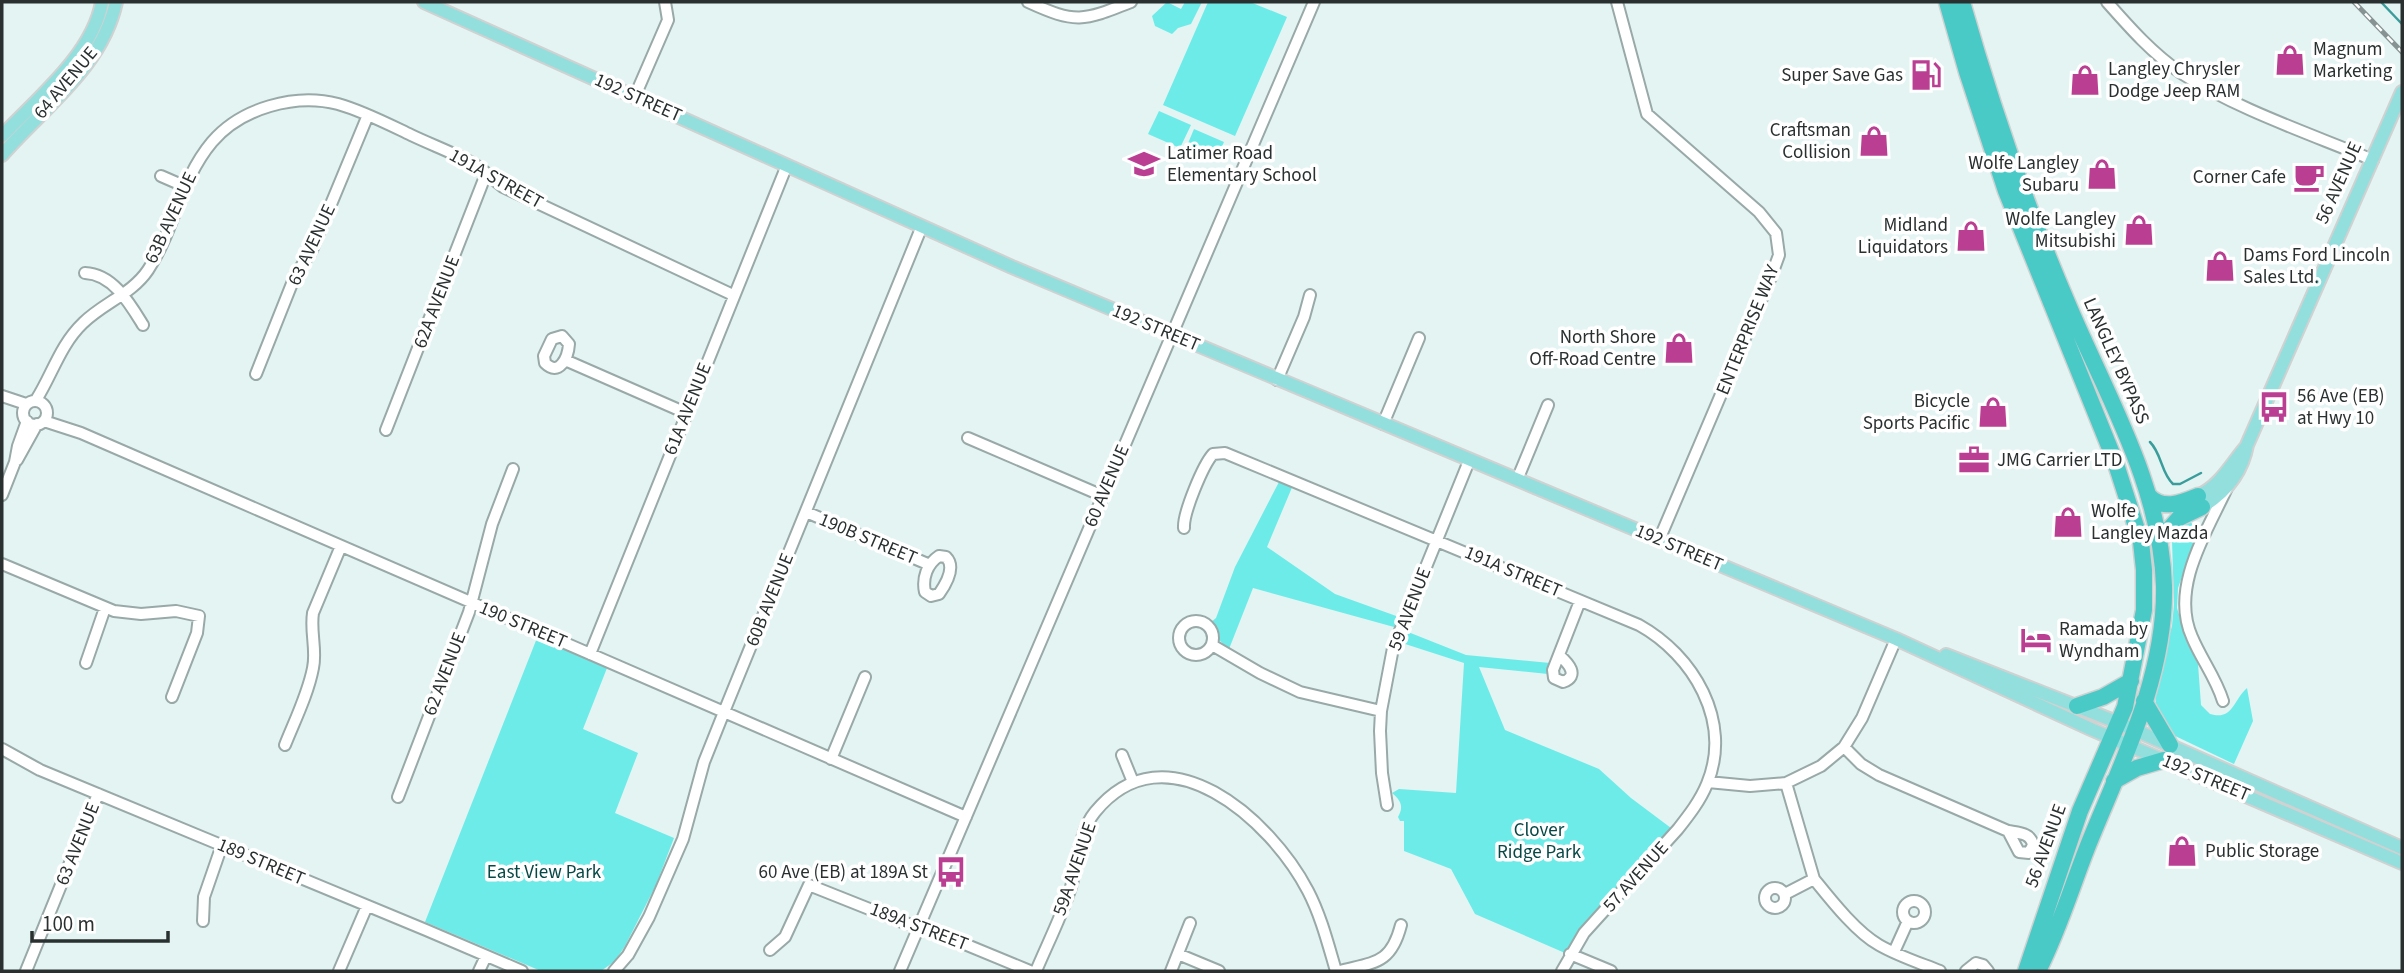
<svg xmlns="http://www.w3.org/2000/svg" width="2404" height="973" font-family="'Source Sans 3',sans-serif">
	<rect width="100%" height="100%" fill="#e3f4f3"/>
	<!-- green -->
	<path fill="#6debe8" d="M1167,2L1181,9L1185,2H1202L1191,24L1178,28L1172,34L1155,26L1152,16Z
		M1208,2H1250L1287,17L1235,136L1163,105Z
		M1159,111L1191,125L1180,148L1148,134Z
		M1194,129L1224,142L1216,160L1186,148Z
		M1280,480L1293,485L1267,547L1335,594L1399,617L1394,627L1253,588L1229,649L1219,640L1210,623L1216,618L1235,567Z
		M2188,521L2196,526L2195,539L2178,588L2177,608L2187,642L2198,664L2201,705L2210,714C2233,721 2234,699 2247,688L2253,721L2234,764L2171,734L2157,712L2154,688L2172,626L2174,604L2172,540L2175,530Z
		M1403,630L1466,655L1550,663L1548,674L1479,667L1505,730L1599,769L1631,798L1671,828L1614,894L1589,918L1565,953L1475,914L1451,869L1404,851V821H1400L1398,817C1404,807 1401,800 1392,793L1399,789L1456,793L1464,663L1399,642Z
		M537,638L607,668L583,729L638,753L615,813L674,838L656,885L625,946L615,961L601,971H541L425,922Z"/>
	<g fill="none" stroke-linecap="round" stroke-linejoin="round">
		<!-- stream -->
		<path stroke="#3a9d9c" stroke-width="2.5" d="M2381,2L2402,24
			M2150,442C2162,454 2161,473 2173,484H2180L2201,473"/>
		<defs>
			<path id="minor" d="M1028,2C1076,24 1083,21 1131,2
				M1617,2L1647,114L1759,212L1776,233L1779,255L1771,277L1659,540
				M2107,2C2130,28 2152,53 2181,73C2236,109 2311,134 2373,160
				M635,96L668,20L665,2
				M161,176L184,186
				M85,273C113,274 130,304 143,325
				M562,336L569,344C568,358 559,377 545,363L544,356L552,339Z
				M565,360L686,413
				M256,374L295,276L312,250L368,115
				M1277,380L1304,317L1310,295
				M2,396L26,404
				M36,400C52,375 60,345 83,323C103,303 132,294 148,270C175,229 180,180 212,142C241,108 295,93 338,104C363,111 388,124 411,135C432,145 454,153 474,164C484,170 494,180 503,187L733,295
				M23 413a12 12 0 1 1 24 0a12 12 0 1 1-24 0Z
				M44,421L81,433L966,817
				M1383,424L1419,338
				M386,430L486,174
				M968,438L1103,496
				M17,460L37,424
				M1517,480L1548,405
				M2,495L15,462L18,446L27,421
				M806,512L930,565
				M1184,528C1183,513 1203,465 1213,454L1225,453L1639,625C1693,655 1733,721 1707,784C1700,801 1689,815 1678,829L1584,933L1562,971
				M939,556L946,557C956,567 946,584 939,594L931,596L925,592C922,578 927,564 939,556Z
				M2,564L114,611L141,614L176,611L199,616L197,633L172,697
				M1179 638a17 17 0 1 1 34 0a17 17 0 1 1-34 0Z
				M1212,645L1260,673L1300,692L1381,711
				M590,654L787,165
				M1560,656C1568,663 1580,676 1563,682L1554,678L1553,670L1580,601
				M86,663L105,608
				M2223,701C2216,678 2201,659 2192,637C2170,588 2206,533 2227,488
				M285,745C295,720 308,694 313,668C317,650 310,632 313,613L341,546
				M1844,747L1861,764L1879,775L2008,831C2019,833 2031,833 2033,845L2029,853L2019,852L2008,831
				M2,749L40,770L426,930L522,971
				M1122,755L1133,782
				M831,759L865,677
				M1708,782L1750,786L1786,783L1821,766L1844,747L1862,718L1896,639
				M1786,783L1814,879C1831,900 1856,932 1879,945C1898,956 1920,963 1940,971
				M398,797L469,612L492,524L513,469
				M1387,805L1382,773L1380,731L1381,711L1393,648L1469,461
				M1765 898a10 10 0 1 1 20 0a10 10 0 1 1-20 0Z
				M1785,894L1814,879
				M1903 912a11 11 0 1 1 22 0a11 11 0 1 1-22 0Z
				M203,921L204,897L222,845
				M770,950L785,937L809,885L902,922L933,931L1030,971
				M1894,952L1908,921
				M1178,954L1219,971
				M1570,954L1611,971
				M26,971L98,794
				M339,971L367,906
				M479,971L486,956
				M614,971L628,955L649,917L683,839L704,762L728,702L922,226
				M900,971L1314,2
				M1036,971C1047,945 1060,919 1069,893C1079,867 1077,834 1095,812C1166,725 1271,820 1308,891C1321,916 1328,944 1336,971
				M1171,971L1190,923
				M1340,971C1375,962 1391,964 1401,925
				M1966,971L1976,963L1983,965L1988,971"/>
			<path id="major" d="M424,2L1012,267L1896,639L2093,730L2402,863
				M2,136C37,99 93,54 102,2
				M2,155C44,107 102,67 116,2
				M2198,496C2220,486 2230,466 2245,448
				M2202,507C2225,493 2242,472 2247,445L2402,92
				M1946,655L2119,723L2402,848"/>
			<path id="highway" d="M1947,2L1967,72L2006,191L2115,461L2141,542L2144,570V610L2125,707L2080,811L2026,971
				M1962,2C1991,104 2025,204 2067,302C2105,393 2161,485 2164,586C2166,677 2120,766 2087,848C2071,889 2058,932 2038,971
				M2148,495C2162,511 2181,503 2198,496
				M2159,541L2179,518L2202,507
				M2144,701L2170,745
				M2077,706L2103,697L2131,681
				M2114,781L2137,768L2164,760"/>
		</defs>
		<!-- minor casing -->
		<use href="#minor" stroke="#99a9a8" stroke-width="14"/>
		<!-- major casing -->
		<use href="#major" stroke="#d0d1d1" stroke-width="16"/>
		<!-- highway casing -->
		<use href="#highway" stroke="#d0d1d1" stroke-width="19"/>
		<!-- minor -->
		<use href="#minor" stroke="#fff" stroke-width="10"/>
		<!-- major -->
		<use href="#major" stroke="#92dfdd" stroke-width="12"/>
		<!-- highway -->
		<use href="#highway" stroke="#49cac7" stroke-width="16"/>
		<defs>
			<path id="rail" d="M2354,2L2402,52"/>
		</defs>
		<!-- rail casing -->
		<use href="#rail" stroke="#879292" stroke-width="5"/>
		<!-- rail -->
		<use href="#rail" stroke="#fff" stroke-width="2.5" stroke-dasharray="8" stroke-linecap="butt"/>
	</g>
	<!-- icons -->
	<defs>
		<symbol id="shop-bare" viewBox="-9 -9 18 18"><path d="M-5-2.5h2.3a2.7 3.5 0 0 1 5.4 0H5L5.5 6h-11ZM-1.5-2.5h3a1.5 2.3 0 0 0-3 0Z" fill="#ba3f92" stroke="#fff" stroke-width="2.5" paint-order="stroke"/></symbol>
		<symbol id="fuel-bare" viewBox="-9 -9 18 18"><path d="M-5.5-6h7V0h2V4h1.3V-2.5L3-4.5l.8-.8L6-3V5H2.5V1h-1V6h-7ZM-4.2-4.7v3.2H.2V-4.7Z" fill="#ba3f92" stroke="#fff" stroke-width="2.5" paint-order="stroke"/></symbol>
		<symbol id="school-bare" viewBox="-9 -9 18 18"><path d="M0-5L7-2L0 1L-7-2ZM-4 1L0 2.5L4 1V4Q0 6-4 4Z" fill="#ba3f92" stroke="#fff" stroke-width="2.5" paint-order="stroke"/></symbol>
		<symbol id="cafe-bare" viewBox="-9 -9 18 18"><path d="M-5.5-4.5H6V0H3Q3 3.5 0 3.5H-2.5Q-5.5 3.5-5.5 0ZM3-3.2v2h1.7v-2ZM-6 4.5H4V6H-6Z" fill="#ba3f92" stroke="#fff" stroke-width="2.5" paint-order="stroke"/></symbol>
		<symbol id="bus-bare" viewBox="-9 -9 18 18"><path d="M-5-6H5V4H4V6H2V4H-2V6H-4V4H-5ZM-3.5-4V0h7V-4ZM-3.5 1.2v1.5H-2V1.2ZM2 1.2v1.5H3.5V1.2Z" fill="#ba3f92" stroke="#fff" stroke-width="2.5" paint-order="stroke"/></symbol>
		<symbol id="office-bare" viewBox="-9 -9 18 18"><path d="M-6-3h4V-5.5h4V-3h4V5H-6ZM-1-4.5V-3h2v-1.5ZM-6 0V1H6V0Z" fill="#ba3f92" stroke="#fff" stroke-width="2.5" paint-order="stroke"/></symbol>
		<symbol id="hotel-bare" viewBox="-9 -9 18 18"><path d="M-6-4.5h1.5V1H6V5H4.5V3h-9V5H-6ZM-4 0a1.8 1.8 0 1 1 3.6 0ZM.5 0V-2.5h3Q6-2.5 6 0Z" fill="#ba3f92" stroke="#fff" stroke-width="2.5" paint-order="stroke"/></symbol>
	</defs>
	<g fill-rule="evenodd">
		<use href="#shop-bare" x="2268" y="38" width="44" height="44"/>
		<use href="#fuel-bare" x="1904" y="53" width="44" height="44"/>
		<use href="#shop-bare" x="2063" y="58" width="44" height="44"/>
		<use href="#shop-bare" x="1852" y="119" width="44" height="44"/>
		<use href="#school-bare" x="1122" y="142" width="44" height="44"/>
		<use href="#shop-bare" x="2080" y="152" width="44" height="44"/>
		<use href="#cafe-bare" x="2287" y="155" width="44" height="44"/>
		<use href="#shop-bare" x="2117" y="208" width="44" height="44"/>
		<use href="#shop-bare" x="1949" y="214" width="44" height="44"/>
		<use href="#shop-bare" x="2198" y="244" width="44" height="44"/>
		<use href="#shop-bare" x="1657" y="326" width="44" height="44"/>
		<use href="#bus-bare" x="2252" y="385" width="44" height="44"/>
		<use href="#shop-bare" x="1971" y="390" width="44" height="44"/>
		<use href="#office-bare" x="1952" y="438" width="44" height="44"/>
		<use href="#shop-bare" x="2046" y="500" width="44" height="44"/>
		<use href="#hotel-bare" x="2014" y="618" width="44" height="44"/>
		<use href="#shop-bare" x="2160" y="829" width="44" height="44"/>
		<use href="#bus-bare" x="929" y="850" width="44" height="44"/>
	</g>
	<g text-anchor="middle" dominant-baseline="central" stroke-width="7" stroke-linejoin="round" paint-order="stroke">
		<!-- poi labels -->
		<g font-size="19" fill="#2a3030" stroke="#fff" text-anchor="start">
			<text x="2313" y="49">Magnum<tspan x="2313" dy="22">Marketing</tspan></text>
			<text x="2108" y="69">Langley Chrysler<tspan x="2108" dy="22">Dodge Jeep RAM</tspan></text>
			<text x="1903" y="75" text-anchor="end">Super Save Gas</text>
			<text x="1851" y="130" text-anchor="end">Craftsman<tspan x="1851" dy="22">Collision</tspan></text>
			<text x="1167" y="153">Latimer Road<tspan x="1167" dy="22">Elementary School</tspan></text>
			<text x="2079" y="163" text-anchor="end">Wolfe Langley<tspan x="2079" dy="22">Subaru</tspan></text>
			<text x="2286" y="177" text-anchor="end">Corner Cafe</text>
			<text x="2116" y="219" text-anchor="end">Wolfe Langley<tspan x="2116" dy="22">Mitsubishi</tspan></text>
			<text x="1948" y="225" text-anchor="end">Midland<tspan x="1948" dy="22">Liquidators</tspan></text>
			<text x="2243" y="255">Dams Ford Lincoln<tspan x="2243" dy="22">Sales Ltd.</tspan></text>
			<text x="1656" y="337" text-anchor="end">North Shore<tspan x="1656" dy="22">Off-Road Centre</tspan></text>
			<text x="2297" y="396">56 Ave (EB)<tspan x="2297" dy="22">at Hwy 10</tspan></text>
			<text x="1970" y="401" text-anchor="end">Bicycle<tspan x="1970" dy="22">Sports Pacific</tspan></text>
			<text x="1997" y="460">JMG Carrier LTD</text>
			<text x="2091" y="511">Wolfe<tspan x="2091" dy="22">Langley Mazda</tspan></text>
			<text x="2059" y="629">Ramada by<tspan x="2059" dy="22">Wyndham</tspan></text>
			<text x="2205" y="851">Public Storage</text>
			<text x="928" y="872" text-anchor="end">60 Ave (EB) at 189A St</text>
		</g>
		<!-- street labels -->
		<g font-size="19" fill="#2a3030" stroke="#fff">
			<text transform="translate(66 83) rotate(-50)">64 AVENUE</text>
			<text transform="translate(638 98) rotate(24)">192 STREET</text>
			<text transform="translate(496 179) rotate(29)">191A STREET</text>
			<text transform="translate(2339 183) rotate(-66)">56 AVENUE</text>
			<text transform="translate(171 218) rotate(-65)">63B AVENUE</text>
			<text transform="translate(312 245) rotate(-65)">63 AVENUE</text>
			<text transform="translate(437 302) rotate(-69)">62A AVENUE</text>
			<text transform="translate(1156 328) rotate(23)">192 STREET</text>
			<text transform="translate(1748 330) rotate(-68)">ENTERPRISE WAY</text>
			<text transform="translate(2116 361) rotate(66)">LANGLEY BYPASS</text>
			<text transform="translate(688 409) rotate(-68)">61A AVENUE</text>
			<text transform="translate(1107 486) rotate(-67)">60 AVENUE</text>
			<text transform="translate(868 539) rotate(23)">190B STREET</text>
			<text transform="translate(1679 548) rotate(23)">192 STREET</text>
			<text transform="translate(1513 572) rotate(23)">191A STREET</text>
			<text transform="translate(770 600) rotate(-68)">60B AVENUE</text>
			<text transform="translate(1410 609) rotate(-69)">59 AVENUE</text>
			<text transform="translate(523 625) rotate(23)">190 STREET</text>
			<text transform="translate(445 674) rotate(-69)">62 AVENUE</text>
			<text transform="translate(2206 778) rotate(23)">192 STREET</text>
			<text transform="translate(78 844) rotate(-68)">63 AVENUE</text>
			<text transform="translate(2046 846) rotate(-70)">56 AVENUE</text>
			<text transform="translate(261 862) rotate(23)">189 STREET</text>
			<text transform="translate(1075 869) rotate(-71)">59A AVENUE</text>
			<text transform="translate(1636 877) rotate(-48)">57 AVENUE</text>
			<text transform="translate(919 927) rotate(21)">189A STREET</text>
		</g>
		<!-- park labels -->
		<g font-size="19" fill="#074746" stroke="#fff">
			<text x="1539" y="830">Clover<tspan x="1539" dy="22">Ridge Park</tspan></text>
			<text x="544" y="872">East View Park</text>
		</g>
	</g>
	<!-- border -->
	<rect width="2404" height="973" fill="none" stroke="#2a3030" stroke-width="7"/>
	<!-- scale -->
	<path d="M32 931v10h136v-10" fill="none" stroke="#2a3030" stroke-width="3.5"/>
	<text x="42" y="931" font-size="21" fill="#2a3030" stroke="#ffffff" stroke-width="5" paint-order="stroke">100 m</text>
</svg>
